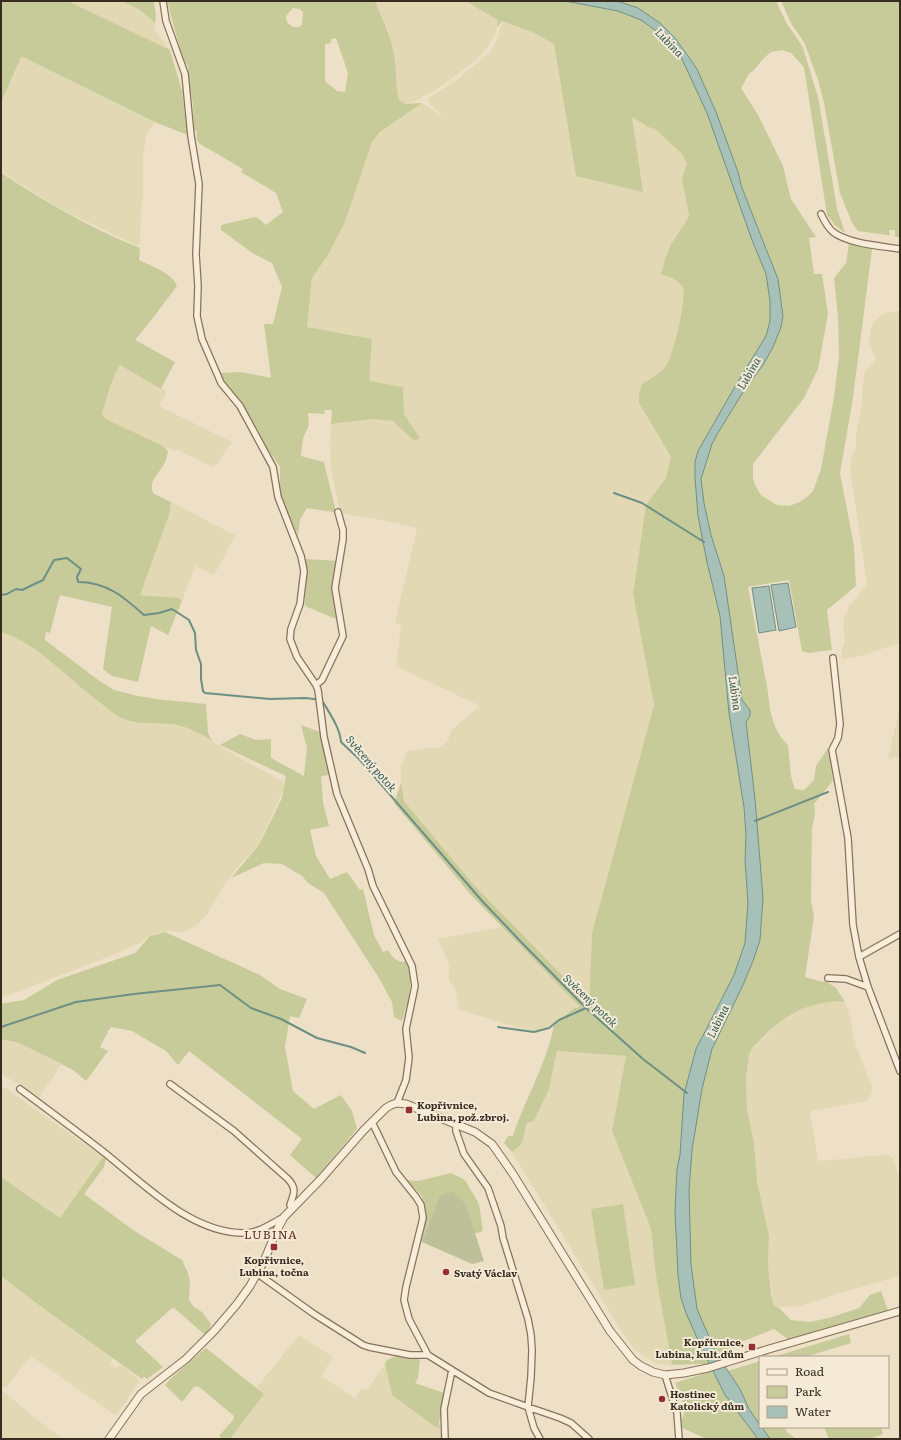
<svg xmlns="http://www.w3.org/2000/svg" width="901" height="1440" font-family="Literata,serif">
	<rect width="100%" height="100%" fill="#ede0c6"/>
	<!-- farmland -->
	<path fill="#e2d9b4" d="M68,1H122L140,10L155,23L154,30L170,50Z
		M375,1H465L498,20L497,28L495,35L487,48L474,62L437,89L411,103L406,104L399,100L397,92L394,54L387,29Z
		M502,21L532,32L554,44L576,176L632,116L648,127L655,129L683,155L687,164L683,175L682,180L689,215L685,223L671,244L665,259L661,273L678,281L684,289V299L681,316L675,343L668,363L659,375L642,384L639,394V403L671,457L666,478L646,505L633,594L654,705L592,933L589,1004L473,884L404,801L401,783V767L407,751L441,747L448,741L450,732L455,727L480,706L396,666L401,625L395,623L417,528L382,520L340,513L330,464L331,424L372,419L393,421L414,441L420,438L404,414L403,387L369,381L307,328L312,278L328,255L345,222L372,142L380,132L422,103L445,118L427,101L430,97L457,80L491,51L497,40Z
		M21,57H23L27,58L155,122L146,136L145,143L143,158V198L141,210L140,242L138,246L62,210L1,172V104Z
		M900,311V643L857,657L842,659L841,654L845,639L843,627L845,616L849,606L867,585L850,469L851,460L856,447V434L862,405V391L865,371L876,360L869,342L871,328L875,321L885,313Z
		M120,365L167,392L159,406L232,442L216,465L213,467L176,449L174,451L105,419L102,414L106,399L114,375Z
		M171,502L235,535L219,567L213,575L195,566L182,601L179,598L139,595L170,512Z
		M1,632L19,639L33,647L53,662L67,675L117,716L123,719L130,721L171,724L195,731L238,757L284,782V788L259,845L241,863L226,882L208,913L199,923L188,930L177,932L168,931L153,934L138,944L113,955L1,998Z
		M900,703V757L888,758L897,720Z
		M502,927L581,1007L574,1008L554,1024L534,1032L459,1010L455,988L449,981V965L438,939Z
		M837,1001L845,1002L848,1010L856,1046L873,1090L869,1098L866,1101L812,1111L810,1113L818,1158L820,1161L884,1155H888L893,1159L900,1180V1276L843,1292L801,1306L778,1307L774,1306L772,1294L768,1264L769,1236L757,1181L754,1143L747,1110L746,1078L749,1055L752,1048L785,1018L801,1009L818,1004Z
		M1,1039L19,1043L61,1065L38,1099L22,1086L1,1074Z
		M557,1051L626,1056L612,1131L651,1229L656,1276L672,1365L657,1364L635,1350L623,1334L512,1152L522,1144L528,1123L549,1089Z
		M1,1085L103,1157L60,1219L1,1177Z
		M1,1276L36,1303L113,1358L110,1364L116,1368L122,1365L140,1380L117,1415L113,1414L31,1356L6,1387L1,1388Z
		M299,1335L333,1357L321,1376L355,1398L361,1388L366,1390L385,1364L392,1395L434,1426L440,1429L443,1439H230L264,1394L257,1387Z
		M1,1389L31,1415L63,1439H1Z"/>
	<!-- green -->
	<path fill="#c7cb9a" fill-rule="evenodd" d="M1,1H68L170,50L182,91L187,134C183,134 164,125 159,124L23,57H21L1,103Z
		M122,1H154L156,17L155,23L140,10Z
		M167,1H375C382,18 390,35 394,54C397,69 395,85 399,100L406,104L422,103L380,132L372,142L345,222L328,255L312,278L307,327L372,339L369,381L403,387L404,414L420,438L414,441L393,421L372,419L331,424L332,410H324L325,414L308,413L309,425L303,438L301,456L324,462L336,512L325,511L307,508L300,520L298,535L280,497V467L225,387L218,373L241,372L271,378L264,324H273L282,287L272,263L254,254L221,230V225L255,217L258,218L266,225L283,212L276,193L241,172L243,169L200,144C196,140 196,138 197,132L194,129L193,105L187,73C190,66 187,65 183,60ZM293,8L300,9L303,12L302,24L299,27C292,28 286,24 286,16ZM336,38L348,73L345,92L337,91L325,81V44L331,43V39Z
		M465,1H565L618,11L641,20L663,36L681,57L707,113L752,240L766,274L770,301V321L766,336L737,383L698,451L695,462V478L698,516L707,562L720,616L744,807L746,835L745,860L748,903L745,943L734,975L696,1049L687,1084L684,1100L680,1155L677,1169L675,1211L678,1275L681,1298L686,1313L725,1395L758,1439H707L682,1428L681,1420C689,1411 679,1393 675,1383L706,1373L702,1364L672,1365L656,1276L651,1229L612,1131L626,1056L557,1051L549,1089L534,1121L527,1123L522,1144L512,1152L504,1143L508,1136H513C525,1099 548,1061 554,1024L574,1008L580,1007L472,896L394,803L401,783L404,801L473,884L589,1003L592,933L654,705L633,594L646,505L666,478L671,457L639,403V394L642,384C651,378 659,375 666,366C673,356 687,298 683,288C679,279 669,277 661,274L665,259L671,244L685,223L689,215L682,180L683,175L687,164L683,155L655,129L648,127L632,117L643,192L576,176L554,44L532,32L502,21L497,28L498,20Z
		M617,1H776L787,24L797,38L803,48L818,97L837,208L845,233L835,225L827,215L804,67L791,53L782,50L771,52L764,58L753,71L749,74L741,88L758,115L783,166L791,199L816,237L809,238L814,274H822L828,314L818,369L804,398L753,464V479L756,487L761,495L777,505L789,506L800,502L807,497L813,491L821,469L834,397L839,356L838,318L834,278L846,263L849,243L872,249L853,398L840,473L854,546L856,586L827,610L832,650L808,653L802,651L789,580L748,587L768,692C769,711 774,732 788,745L791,776L795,789L804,790L814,780L816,766L828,748L833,781L814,804L815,814L812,828L811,901L814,916L805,977L823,982L826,981L836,988L845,1002L837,1001L818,1004L801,1009L785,1018L768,1032L752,1048L749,1055L746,1078L747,1110L754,1143L757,1181L769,1236L768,1264L771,1294L774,1306L778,1307L791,1320L810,1322L829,1318L859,1308L870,1295L881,1291L888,1310L789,1340L774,1329L733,1345V1354L719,1358L716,1353L696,1309L691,1264L689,1190L692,1150L702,1089L712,1049L743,985L753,961L760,940L763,898L755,799L746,722L750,716V710L742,700L724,576L711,535L704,503L701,479L712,444L719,431L745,389L763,365L773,347L781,327L783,316L782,302L770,257L742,188L738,172L716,112L697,69L686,52L660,23L638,8Z
		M781,1H900V238L895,236V230H889L890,235H887L858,231L852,223L840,193L824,103L818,80L804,42L792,25Z
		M1,173C46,202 90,228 140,248L139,260C151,266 173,273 177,286L153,318L135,340L175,362L161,389L120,365C111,380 107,397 102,414L106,419L163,446L168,451C167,456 166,461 163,466C158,474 147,483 154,494L171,502L170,512L140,595L179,598L182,601L168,635L151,626L138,682L112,676L103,669L112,607L60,595L50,633L46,632L45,640L101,682L114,690L138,696L156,699L206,704L208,733L212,741C199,733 185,725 169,724C151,722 133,725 117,716C101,703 83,690 67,675C44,656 30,642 1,632Z
		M306,559L339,561L334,590L338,620L305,606Z
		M301,725L320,732L329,775L321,776L323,802L329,826L310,830L316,856L330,879L347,872L360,890L363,889L374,935L383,952L388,950C392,957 398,964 406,961C414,985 409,998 402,1021L394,1017L392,1002L379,978L324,893L308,883L302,876L282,864L264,863L231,878L259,845L282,798L286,776L220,745L240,734L256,740L271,739V758L304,776L307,748Z
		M165,932L260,975L280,989L307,999L299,1018L290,1016L285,1047L293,1091L314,1109L341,1095L352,1111L357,1129L316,1178L290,1155L302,1139L189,1051L178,1065L166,1051L132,1031L111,1027L109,1030L107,1031L108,1032L100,1047L108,1051L86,1081L73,1070L19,1043L1,1039V1004L24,1000L57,980L135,953L150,936Z
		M103,1157L106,1159L104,1167L84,1194L133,1230L182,1260L188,1273L190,1281L189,1300L194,1307L202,1312L211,1324L210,1328L205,1335L174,1308L171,1309L135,1341L163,1367L147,1379L144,1377L142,1379L36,1303L1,1276V1177L60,1218Z
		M451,1173L465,1180L479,1204L483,1231L474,1234L466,1205L457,1196L439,1197L422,1242L419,1241L425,1219L422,1196L407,1180L418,1181Z
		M623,1204L635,1285L604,1290L591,1209Z
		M849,1334L851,1343L805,1357H773Z
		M206,1348L264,1394L230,1439H223L219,1436L233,1420L234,1416L198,1386L194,1387L182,1402L165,1385L170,1379Z
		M402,1353L420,1360L418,1378L415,1383L444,1393L439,1423L440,1429L434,1426L392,1395L385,1364L387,1360Z
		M760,1361V1425L749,1409L740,1389L728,1371Z
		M762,1427H784L788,1433L797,1439H770Z
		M824,1427H881L883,1434L870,1439H829Z"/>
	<!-- cemetery -->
	<path fill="#bdc099" d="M453,1192L457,1196H458L466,1205L484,1261L472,1264L422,1242L439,1197L446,1193Z"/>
	<!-- water -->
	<path fill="#a8c1b8" stroke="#6e8f85" d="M565,1H617L638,8L660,23L674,37L686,53L697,69L716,112L738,172L742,188L778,279L783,316L781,327L773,347L763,365L745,389L719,431L712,444L701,479L704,503L711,535L724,576L742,700L750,710V716L746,722L755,799L763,898L760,940L753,961L743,985L712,1049L702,1089L692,1150L689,1190L691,1264L697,1309L716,1353L740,1389L749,1409L760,1425V1427H762L770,1439H758L725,1395L702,1349L686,1313L681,1298L678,1275L675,1211L677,1169L680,1155L684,1094L696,1049L734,975L745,943L748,903L745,860L746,835L744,807L729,713L720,616L707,562L698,516L695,478V462L698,451L737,383L766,336L770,321V301L766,274L752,240L707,113L681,57L663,36L641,20L618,11Z
		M788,583L796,627L779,631L771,585Z
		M769,586L776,630L759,633L752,588Z"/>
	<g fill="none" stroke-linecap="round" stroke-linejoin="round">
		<!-- stream -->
		<path stroke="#6e8f85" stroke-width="2" d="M614,493L642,503L704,542
			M1,595L7,594L16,589L22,590L43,580L54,560L67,558L81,569L77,577L78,582C107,582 124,597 144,615L159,613L172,609L189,620L195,633L196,650L201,664V679L203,691L205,693L270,699L305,698L314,699L323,702C330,714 340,728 341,742L359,759L483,902L524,945L586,1008L643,1059L687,1093
			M755,821L828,792
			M1,1027L76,1002L134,994L220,985L251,1008L281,1019L317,1038L351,1047L365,1053
			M498,1027L534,1032L549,1028L559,1020L586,1008"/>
		<defs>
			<path id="minor" d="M163,1L166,21L185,74L191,136L199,184L196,254L198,286L197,316L202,339L221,383L240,406L273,467L278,497L301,556L304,571L300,604L291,629L290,639L297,657L316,685L318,690L324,737L337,794L368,869L373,886L412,966L415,986L406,1029L409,1058L406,1080L397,1103
				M821,214C824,220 827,227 833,232C849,244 881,246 900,249
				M833,658L840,724L838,738L832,750L848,838L853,925L859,957L868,987L900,1071
				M316,685L322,680L343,636L335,588L343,539V530L338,512
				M859,957L900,934
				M828,978L846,979L868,987
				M170,1084L234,1131L288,1179C297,1189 294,1193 290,1205L293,1207
				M20,1089C47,1109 74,1129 101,1150C141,1181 190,1234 245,1233C259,1233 272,1223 284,1217
				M372,1122L396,1172L416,1197L421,1205L423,1218L406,1287L404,1300L409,1319L428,1355
				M456,1124V1131L464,1154L488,1188L501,1226L503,1238L528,1319L531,1335L532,1350L531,1377L528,1407L534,1428L540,1439
				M258,1274L314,1314L363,1345L369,1347L410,1355H428L489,1393L528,1407L560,1418L571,1423L589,1439
				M665,1375L677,1413L679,1439
				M445,1439L444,1409L452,1370"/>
			<path id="tertiary" d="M109,1439L141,1394L186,1359L214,1331L237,1304L250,1286L264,1261L276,1232L284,1217L321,1179L363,1131L386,1108L391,1105L397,1103L406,1104L475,1132L492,1144L513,1174L610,1331L633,1360L641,1366L653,1372L665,1375L684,1373L708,1368L769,1349L900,1311"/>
		</defs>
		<!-- minor casing -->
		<use href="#minor" stroke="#88725d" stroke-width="8"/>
		<!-- tertiary casing -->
		<use href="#tertiary" stroke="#88725d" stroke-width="9"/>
		<!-- minor -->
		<use href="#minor" stroke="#f8edd9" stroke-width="5.5"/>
		<!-- tertiary -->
		<use href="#tertiary" stroke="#f8edd9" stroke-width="7"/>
	</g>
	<!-- markers -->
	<g fill="#942f34" stroke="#f4ead6" stroke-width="1.5">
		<rect x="405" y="1106" width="8" height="8" rx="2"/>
		<rect x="270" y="1243" width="8" height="8" rx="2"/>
		<circle cx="446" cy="1272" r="4"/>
		<rect x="748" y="1343" width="8" height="8" rx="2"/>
		<circle cx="662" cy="1399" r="4"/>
	</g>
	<g text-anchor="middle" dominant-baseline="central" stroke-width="4" stroke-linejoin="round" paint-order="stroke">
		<!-- poi labels -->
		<g font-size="10" font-weight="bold" fill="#382b20" stroke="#f4ead6" text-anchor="start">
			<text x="417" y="1104">Kopřivnice,<tspan x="417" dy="12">Lubina, pož.zbroj.</tspan></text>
			<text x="274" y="1259" text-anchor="middle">Kopřivnice,<tspan x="274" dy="12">Lubina, točna</tspan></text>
			<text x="454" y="1272">Svatý Václav</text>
			<text x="744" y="1341" text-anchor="end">Kopřivnice,<tspan x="744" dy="12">Lubina, kult.dům</tspan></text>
			<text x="670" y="1393">Hostinec<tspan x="670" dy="12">Katolický dům</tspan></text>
		</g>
		<!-- water labels -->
		<g font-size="11" font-style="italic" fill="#305853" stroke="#f4ead6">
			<text transform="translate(670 42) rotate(46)">Lubina</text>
			<text transform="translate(748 373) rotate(-60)">Lubina</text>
			<text transform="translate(736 693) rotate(82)">Lubina</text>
			<text transform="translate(372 763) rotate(49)">Svěcený potok</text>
			<text transform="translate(591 1000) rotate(44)">Svěcený potok</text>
			<text transform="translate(717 1021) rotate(-64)">Lubina</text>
		</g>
		<!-- quarter labels -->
		<g font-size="12" letter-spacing="1" fill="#632c21" stroke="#f4ead6">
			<text x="271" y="1234">LUBINA</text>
		</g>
	</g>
	<!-- border -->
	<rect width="901" height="1440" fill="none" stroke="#382b20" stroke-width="4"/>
	<!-- legend -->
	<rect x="759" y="1356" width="130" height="72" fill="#f4ead6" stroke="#a99e8d"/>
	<rect x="767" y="1369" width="20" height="6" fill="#f8edd9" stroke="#a99e8d"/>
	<text x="795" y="1376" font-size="12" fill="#382b20">Road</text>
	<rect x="767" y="1386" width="20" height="12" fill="#c7cb9a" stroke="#a99e8d"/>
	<text x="795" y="1396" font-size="12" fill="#382b20">Park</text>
	<rect x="767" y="1406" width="20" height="12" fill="#a8c1b8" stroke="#a99e8d"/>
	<text x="795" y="1416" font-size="12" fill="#382b20">Water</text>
</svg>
